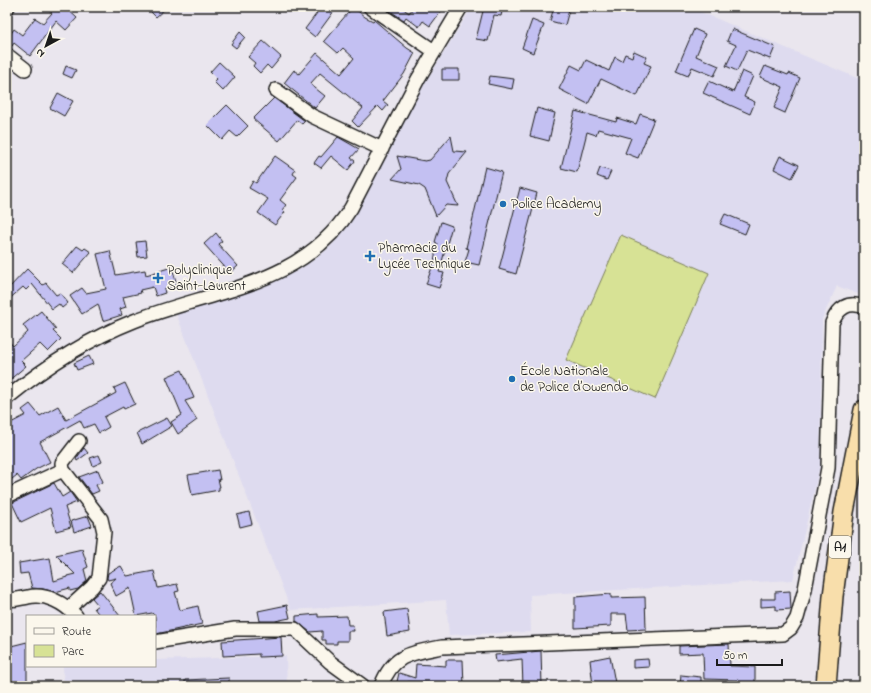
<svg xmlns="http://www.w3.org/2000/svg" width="871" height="693" font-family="'Indie Flower',sans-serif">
	<rect width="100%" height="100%" fill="#eae6ee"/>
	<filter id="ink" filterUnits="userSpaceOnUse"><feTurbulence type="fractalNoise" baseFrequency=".025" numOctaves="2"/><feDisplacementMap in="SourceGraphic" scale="8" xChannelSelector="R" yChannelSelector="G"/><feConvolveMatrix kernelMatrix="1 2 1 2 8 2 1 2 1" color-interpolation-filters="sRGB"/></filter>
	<g filter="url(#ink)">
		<!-- built -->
		<path fill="#dedbef" d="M472,7H689L864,81V261L858,294L837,286L822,319L820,466L793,580L530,595L531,632L449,635L446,600L291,610L176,313L228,298L278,280L297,271L317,258L332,245L350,223L363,201L419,93Z
			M286,656L287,686H64L63,666H155V660Z"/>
		<!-- green -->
		<path fill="#d7e295" stroke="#7a7f58" d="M621,235L709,273L655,399L566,360Z"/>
		<!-- building -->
		<path fill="#c3c0f2" stroke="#1c1c1c" d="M44,7H65L77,18L66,30L56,21L30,56L14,43L12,46L7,43V39L14,29L22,35L35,18L43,23L52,13Z
			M146,7H167L156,17Z
			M303,7H337L315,37L305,29L317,13Z
			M353,7L365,17L373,21L374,20L407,48L415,53L404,74L383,101L388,105L383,111L378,106L358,127L352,121L363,108L320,73L310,84L325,96L315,108L284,83L294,70L299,74L317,53L341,74L354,58L343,48L338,53L324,41Z
			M384,7H401L409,13L414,7H444L430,26L423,21L419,27L406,17L404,20Z
			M484,7H503L501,16L494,15L488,41L476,39Z
			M554,7L569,10L565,25L550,21Z
			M532,20L544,25L533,53L522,48Z
			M694,29L705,34L696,56L719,66L714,76L692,67L688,76L676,71Z
			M732,29L775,47L770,59L747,50L737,71L726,66L736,45L727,41Z
			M240,32L245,37L236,48L231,44Z
			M263,41L281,57L271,69L267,65L260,73L253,66L255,63L248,57Z
			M634,51L647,57L644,63L651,66L637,96L601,79L588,104L559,89L571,65L581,70L586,60L609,71L615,57L622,61L625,54L632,57Z
			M219,62L235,77L223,91L214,82L217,79L210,72Z
			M66,66L76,70L72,78L63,74Z
			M765,66L788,75L789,73L800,78L785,113L774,108L783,87L760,77Z
			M442,69H459V80H442Z
			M742,71L753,76L744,97L755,102L750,114L703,93L709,81L733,92Z
			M490,76L514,79L512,89L488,84Z
			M58,93L73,101L64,116L50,108Z
			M274,98L305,121L302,124L297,120L279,141L253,119Z
			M227,105L248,126L237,137L230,131L222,140L207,125Z
			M537,108L555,113L549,141L530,136Z
			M575,111L616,122L617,118L636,124L640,114L654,119L638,158L625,153L631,138L598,129L596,135L587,132L577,172L561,168Z
			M451,136L454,151L467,152L449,174L447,182L458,206L446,205L436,216L425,189L419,185L392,179L401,169L397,156L425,161L430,160Z
			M338,137L359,149L351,158L355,161L348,170L331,156L321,168L314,163L319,156L321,157Z
			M275,156L295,170L293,174L297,177L280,200L286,205L282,210L285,212L275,225L258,213L268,199L249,188L253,181L256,183Z
			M780,156L799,165L792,178L774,169Z
			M485,167L502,172L479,265L465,262L469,249L466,248Z
			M600,168L611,171L607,180L597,176Z
			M520,188L537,193L516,274L499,269Z
			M725,214L749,224L745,234L720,224Z
			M441,222L452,226L439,272L444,273L439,288L426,284L434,262L437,243L435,242Z
			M216,233L222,241L218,244L238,266L230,273L204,244Z
			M145,241L147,256L138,257L136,242Z
			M77,246L83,250L85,248L91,252L73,273L62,264Z
			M110,251L116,275L145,270L146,275L172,267L177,285L164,289L165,293L156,296L153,287L140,290L141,293L123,297L126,307L120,309L122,315L103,321L98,304L82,314L70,296L82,288L86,293L106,289L97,254Z
			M27,269L43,285L46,283L56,295L60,293L68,303L62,308L59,304L52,309L32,284L26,290L23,287L7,301V290Z
			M41,311L56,329L53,331L61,339L48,352L40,344L21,361L26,366L7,382V339L13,346L28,332L23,325Z
			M89,356L93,364L77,370L74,363Z
			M182,370L194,398L185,401L197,420L178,434L171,422L182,415L166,377Z
			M125,383L135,404L124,409L123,407L104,417L109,427L99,433L94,424L84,428L80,420L40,442L50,462L36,469L21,480L17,475L7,483V425L26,415L22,410L30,404L40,416L58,406L66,420L116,393L114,388Z
			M167,418L172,426L142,444L137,433Z
			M84,448L88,453L77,461L76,459Z
			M99,455L102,462L93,466L90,458Z
			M98,470L103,482L96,485L99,491L92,494L79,477Z
			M218,470L220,480L218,479L220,487H219V490L192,495L188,475Z
			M54,483L62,497L70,492L77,502L65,507L71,527L56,531L50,508L21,522L12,503Z
			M249,512L252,524L240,527L237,515Z
			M88,516L92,526L74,532L71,521Z
			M82,549L88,567L84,569L87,581L78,589L70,591V588L55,592L43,589L32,588L28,573L20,574L19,563L50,558L54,581L67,577V576L75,574L56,555Z
			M121,566L127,576L154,571L158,588L177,584L179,591L175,592L180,610L198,606L202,624L156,634L155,616L152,613L136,616L130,588L116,596L110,583L116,578L108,580L107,578L108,573Z
			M100,591L105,597L120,616H100L94,608L98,605L92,598Z
			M790,591L791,609L776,610V606L761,607V599H775V592Z
			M611,594V598L645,597L646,629L628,630L626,614H611V626L575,628V597Z
			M287,605L290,618L275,621H260L258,611Z
			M407,609L410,632L387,636L384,612Z
			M318,614V617L347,616L348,625H353L354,631H348V641H337V644H326V640H322V631L310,632L296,621V616Z
			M281,637L282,656L259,657V654L223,656L222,641Z
			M27,642V686H10V677H7V647Z
			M729,644L730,666L755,667V686H738V680L704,679L703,653L679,654V646Z
			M541,651L542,686H523L522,659L496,662L495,655Z
			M610,656L615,683L593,686L590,660Z
			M648,659L649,667L633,668V660Z
			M446,660H463L464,686H447V683L408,682L407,686H396L399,673L415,678L416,664L446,666Z
			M681,675L701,677V686H680Z
			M229,678V686H185V680Z"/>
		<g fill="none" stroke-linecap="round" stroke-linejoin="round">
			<defs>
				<path id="minor" d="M370,7L434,51
					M7,8L8,7
					M7,55L25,69
					M276,90L312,116L382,149
					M7,398C45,367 88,339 134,321C212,290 303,286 351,208L418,79L461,7
					M7,496L63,470
					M7,599C13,601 21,598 28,597C46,593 64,603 76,616
					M69,608L92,587L99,578L104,532L101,519L63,470L62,463L79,441
					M155,642L235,629H295L330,662L363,686
					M381,686C393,654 411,653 442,647L783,634L791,628L797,618L805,589L828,468L832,323C838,308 848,301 864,307"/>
				<path id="highway" d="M826,686L833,596L844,512L864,410"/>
			</defs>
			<!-- minor casing -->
			<use href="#minor" stroke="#1c1c1c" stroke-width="16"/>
			<!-- highway casing -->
			<use href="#highway" stroke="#1c1c1c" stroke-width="22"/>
			<!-- minor -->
			<use href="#minor" stroke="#fbf7ec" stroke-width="13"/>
			<!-- highway -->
			<use href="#highway" stroke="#f8deab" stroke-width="19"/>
		</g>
	</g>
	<!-- markers -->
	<g fill="#1f6fb2" stroke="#fbf7ec" stroke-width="1.5">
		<circle cx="503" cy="204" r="4"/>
		<path d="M368 250h4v4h4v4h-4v4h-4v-4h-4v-4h4z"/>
		<path d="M156 272h4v4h4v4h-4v4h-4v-4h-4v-4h4z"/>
		<circle cx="512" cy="379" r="4"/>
	</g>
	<g text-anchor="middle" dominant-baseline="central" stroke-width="3" stroke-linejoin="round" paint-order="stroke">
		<!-- shield labels -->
		<rect fill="#fbf7ec" stroke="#5f5e5a" stroke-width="1" x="829" y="536" width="22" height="22" rx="3"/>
		<g font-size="13" font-weight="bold" fill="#1c1c1c">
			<text x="840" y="547">A1</text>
		</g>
		<!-- poi labels -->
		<g font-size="14" fill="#1c1c1c" stroke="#fbf7ec" text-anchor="start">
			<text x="511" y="204">Police Academy</text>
			<text x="378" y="248">Pharmacie du<tspan x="378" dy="16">Lycée Technique</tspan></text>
			<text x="167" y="270">Polyclinique<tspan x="167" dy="16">Saint-Laurent</tspan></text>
			<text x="520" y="371">École Nationale<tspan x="520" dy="16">de Police d’Owendo</tspan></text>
		</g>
	</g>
	<!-- margin -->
	<rect width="871" height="693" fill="none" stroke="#fbf7ec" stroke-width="24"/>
	<rect x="12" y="12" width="847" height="669" fill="none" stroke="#1c1c1c" stroke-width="1.5" filter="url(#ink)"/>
	<!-- legend -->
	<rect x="26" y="615" width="130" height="52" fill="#fbf7ec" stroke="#a29f99"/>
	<rect x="34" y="628" width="20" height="6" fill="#fbf7ec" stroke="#a29f99"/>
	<text x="62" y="635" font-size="12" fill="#1c1c1c">Route</text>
	<rect x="34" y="645" width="20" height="12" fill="#d7e295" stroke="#a29f99"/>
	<text x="62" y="655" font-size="12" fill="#1c1c1c">Parc</text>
	<!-- north arrow -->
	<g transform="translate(46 46) rotate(220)" stroke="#fbf7ec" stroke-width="3" paint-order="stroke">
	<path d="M0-3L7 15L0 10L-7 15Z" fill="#1c1c1c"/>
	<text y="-6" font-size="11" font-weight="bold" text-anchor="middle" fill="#1c1c1c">N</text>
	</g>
	<!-- scale -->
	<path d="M717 659v6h65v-6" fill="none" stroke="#1c1c1c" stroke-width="2"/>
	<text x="723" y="659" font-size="12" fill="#1c1c1c" stroke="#fbf7ec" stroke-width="3" paint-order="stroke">50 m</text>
</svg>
